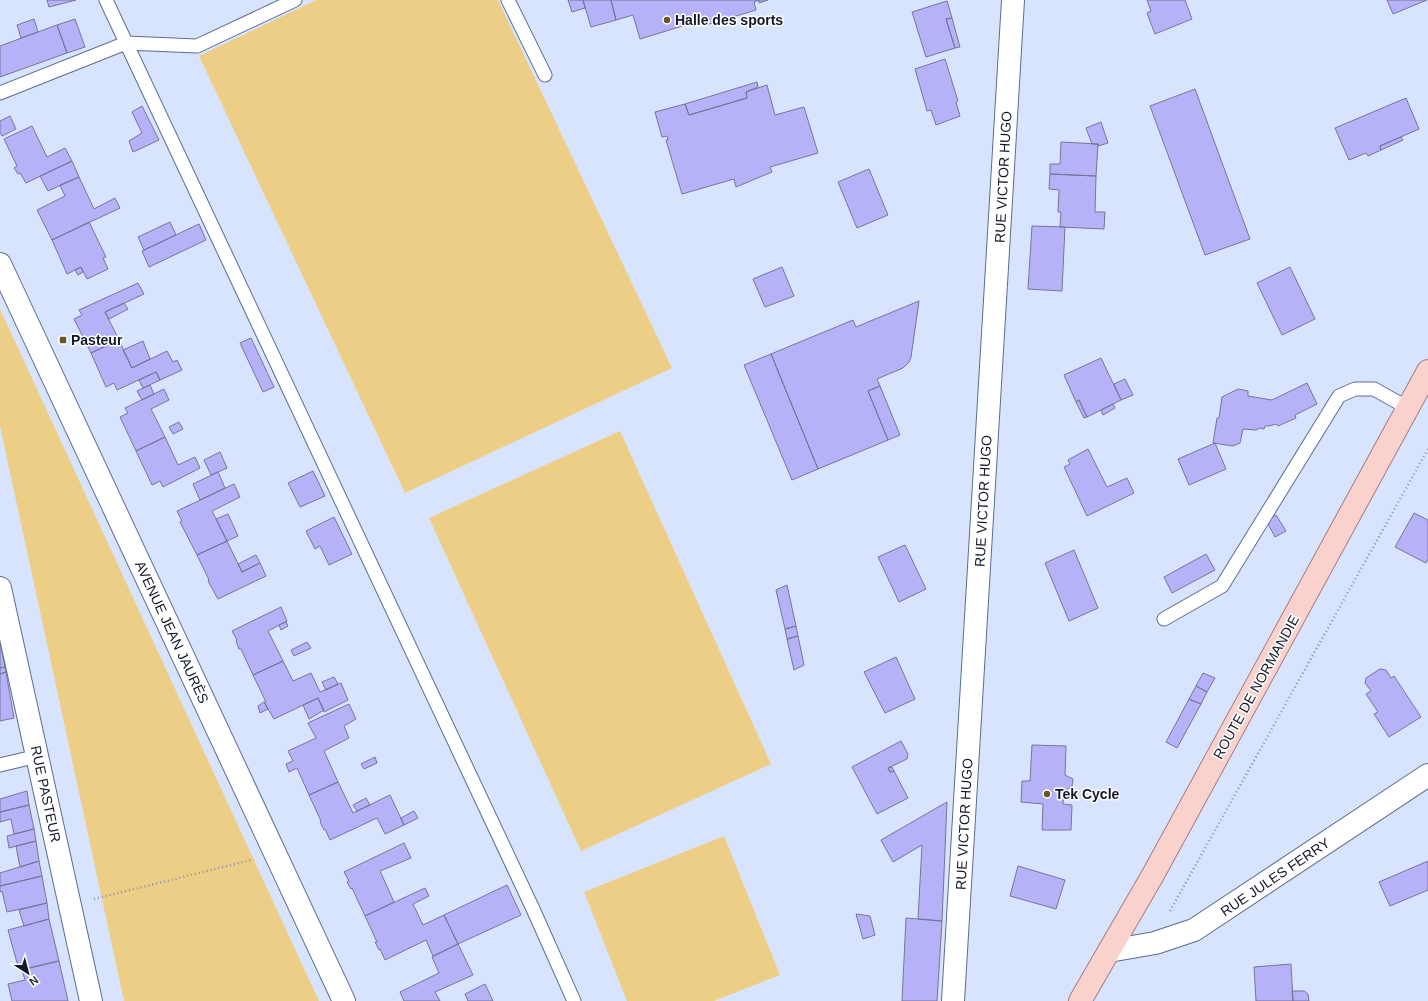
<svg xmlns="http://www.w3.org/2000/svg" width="1428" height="1001" font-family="Arial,sans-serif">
	<rect width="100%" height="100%" fill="#d8e4fe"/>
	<!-- green -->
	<path fill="#edce87" d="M316,0H498L672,368L405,493L199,56Z
		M0,309L319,1001H124L0,426Z
		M620,431L771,764L581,851L429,518Z
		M724,836L780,975L714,1001H627L584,892Z"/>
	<!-- building -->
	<path fill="#b6b2f8" stroke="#76749d" d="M47,0H76L49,7Z
		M568,0H583L585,8L572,12Z
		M583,0H611L616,20L591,27Z
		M611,0H768L759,3V0L754,2L756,10L706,25L703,17L698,19L699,21L640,39L633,15L616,20Z
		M1147,0H1185L1192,19L1155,34L1147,13L1151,11Z
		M1387,0H1427L1393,14Z
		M947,1L952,18L946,19L955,48L926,57L912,12Z
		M952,18L960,47L955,48L946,19Z
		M34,19L38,32L21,38L17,25Z
		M75,19L85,47L67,53L57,25Z
		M57,25L67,53L0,77V46Z
		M945,59L958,101L956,102L960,116L936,125L931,110L927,111L915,69Z
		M757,82L758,87L746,92L747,98L689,115L685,104Z
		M767,85L775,115L804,107L818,153L770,167L772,172L736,187L734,179L682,194L666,140H668L667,136L662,137L655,112L685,104L689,115L747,98L746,92Z
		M1195,89L1250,239L1205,255L1150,106Z
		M1406,98L1419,129L1380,146L1381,150L1368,156L1366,153L1349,160L1335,128Z
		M142,106L159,140L133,152L129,141L142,133L132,112Z
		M10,116L16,129L2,136L0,132V121Z
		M1101,122L1108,143L1098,146V144H1092L1086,128Z
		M32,126L47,157L65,148L72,161L26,183L20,173L18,174L14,168L17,166L4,139Z
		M1401,137L1403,140L1381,150L1380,146Z
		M1061,142L1098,144L1096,176L1050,174V164H1060Z
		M72,161L79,177L48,191L40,176Z
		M869,169L888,215L857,228L838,182Z
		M1050,174L1096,176L1095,212H1105L1104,229L1060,227L1061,212H1058L1059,190L1049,189Z
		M79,177L94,209L115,198L120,208L52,240L37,210L65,196L60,185Z
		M89,222L106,257L103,258L108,269L87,279L81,267L67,274L52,240Z
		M170,222L176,235L144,250L138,237Z
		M199,224L206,240L149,267L142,251Z
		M1032,226L1065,227L1062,291L1028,289Z
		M81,267L83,272L78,275L75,270Z
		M782,267L794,296L765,307L753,279Z
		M1290,267L1315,319L1282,335L1257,283Z
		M138,283L144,294L105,312L119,340L91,353L74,319L82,315L79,310Z
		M919,301L911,357L909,362L903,368L877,379L880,386L868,391L888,440L818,469L771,354L853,320L856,327Z
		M124,303L128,309L109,319L105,312Z
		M251,338L274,387L263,392L240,343Z
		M119,340L132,368L167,351L173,362L177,360L182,370L160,380L156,372L117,390L114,383L106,387L91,353Z
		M143,341L150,359L132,368L123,350Z
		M771,354L818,469L792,480L744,365Z
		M1101,358L1121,400L1087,417L1079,400L1076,402L1064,375Z
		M156,372L160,380L143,388L139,380Z
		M1125,379L1133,395L1121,400L1114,384Z
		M1307,383L1317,404L1295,415L1296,418L1278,426L1276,424L1269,426H1265L1264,429L1260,428L1256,430L1243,429L1240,443L1233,446L1213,443L1217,418H1219L1222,397L1238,389L1248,391V396L1272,400Z
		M150,385L154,394L142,400L137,391Z
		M880,386L900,435L888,440L868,391Z
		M164,389L169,400L151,409L165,437L136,451L120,417L128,413L125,408Z
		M1079,400L1087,417L1084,418L1076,402Z
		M1113,404L1115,408L1103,415L1101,410Z
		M179,422L183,429L173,434L169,427Z
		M165,437L178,465L195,457L200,468L163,487L160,481L152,485L136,451Z
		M1215,443L1226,469L1189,485L1178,459Z
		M1088,449L1107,487L1127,478L1134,493L1087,516L1064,467L1070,464L1068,460Z
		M220,452L227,468L211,475L204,460Z
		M313,471L325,496L300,507L288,483Z
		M218,472L225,488L200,500L193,484Z
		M234,484L240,497L212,511L227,541L197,555L180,522L182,521L177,511Z
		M1414,513L1428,520V559L1426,563L1395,547Z
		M228,514L238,536L227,541L216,519Z
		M1276,515L1286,531L1275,537L1266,520Z
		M334,517L352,554L329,565L320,546L315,549L306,531Z
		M227,541L242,572L260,563L266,576L218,599L208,581L209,580L197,555Z
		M905,545L926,589L899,602L878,557Z
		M1074,550L1098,608L1069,621L1045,563Z
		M1206,554L1215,570L1172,593L1164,577Z
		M256,555L260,563L242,572L238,564Z
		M787,585L796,626L785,629L776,590Z
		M281,607L287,621L268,631L283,661L253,675L241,649H239L236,641L237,640L232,631Z
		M286,622L288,626L281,630L279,625Z
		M796,626L798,636L787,639L785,629Z
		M798,636L804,665L794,670L787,639Z
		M0,642L5,667L0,668Z
		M307,642L311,648L294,656L291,650Z
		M896,657L915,699L885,713L864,672Z
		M283,661L293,681L311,673L320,692L341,683L348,700L324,712L318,698L274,719L264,702H266L253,675Z
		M5,667L6,672L0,674V668Z
		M1380,669L1386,670L1391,678L1394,676L1421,717L1389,737L1374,714L1378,712L1366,694L1371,691L1365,683L1366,678Z
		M6,672L14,718L0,721V674Z
		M1203,673L1215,678L1207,692L1196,686Z
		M334,677L338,684L326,690L322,682Z
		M1196,686L1207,692L1201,704L1189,699Z
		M318,698L324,710L309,719L303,705Z
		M1189,699L1201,704L1177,748L1166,742Z
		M264,702L268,709L260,713L258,706Z
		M349,704L356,719L344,726L349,738L324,751L338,782L309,795L297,768L289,772L286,764L293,761L288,751L316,738L308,723Z
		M901,741L908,754L907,759L888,768L890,772L894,771L908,798L877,814L852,767Z
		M1032,745L1066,746L1065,775L1073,779L1072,787L1064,791L1063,804L1072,805L1071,830H1042L1043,804L1021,802L1022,781H1030Z
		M375,757L377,763L364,769L361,764Z
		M892,767L894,771L890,772L888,768Z
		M338,782L353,813L390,795L404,825L385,834L377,818L330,840L325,829L324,830L320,822L321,821L309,795Z
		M27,791L29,805L0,812V799Z
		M366,798L370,805L357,811L353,805Z
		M947,802L942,921L918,919L922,845L893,862L881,840Z
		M29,805L34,829L14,834L11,819L0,822V812Z
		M414,811L418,818L404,825L401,818Z
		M34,829L36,841L9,848L7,836Z
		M36,841L39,861L20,867L16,846Z
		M404,843L411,858L380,871L394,902L365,916L352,888L351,889L347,882L349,881L344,872Z
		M39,861L42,876L0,886V873Z
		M1428,861V890L1390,906L1379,882Z
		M1018,866L1065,880L1056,909L1010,896Z
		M42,876L47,903L7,912L2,891L0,892V886Z
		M507,885L521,915L458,944L444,915Z
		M425,888L429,896L413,904L423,925L444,915L458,944L433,956L426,940L385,960L380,949L379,950L375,942H377L365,916Z
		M47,903L49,919L24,926L19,910Z
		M856,914L870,916L875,935L863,939Z
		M906,918L942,921L937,1001H902Z
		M49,919L59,961L19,970L8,930Z
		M458,944L473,975L435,992L440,1001H404L400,992L439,973L432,957Z
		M59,961L68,1001H12L8,984L25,980L22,970Z
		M1291,964L1293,1001H1256L1254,967Z
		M485,984L493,1001H468L465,994Z
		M1292,991H1304L1308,994L1309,1001H1293Z"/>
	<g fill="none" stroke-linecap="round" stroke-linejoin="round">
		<defs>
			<path id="lane" d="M106,0L533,909L574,1001
				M508,0L545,75
				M0,93L126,43L197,46L295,0
				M1164,619L1222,586L1339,396L1355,389H1374L1408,408
				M0,765L38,756"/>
			<path id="street" d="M0,588L91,1001"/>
			<path id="secondary" d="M0,264L344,1001
				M1109,951L1155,943L1194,930L1428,775
				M953,1001L1013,0"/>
			<path id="primary" d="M1080,1001L1154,873L1428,371"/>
		</defs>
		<!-- lane casing -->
		<use href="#lane" stroke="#5c6c92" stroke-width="15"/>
		<!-- street casing -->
		<use href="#street" stroke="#5c6c92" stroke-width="24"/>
		<!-- secondary casing -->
		<use href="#secondary" stroke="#5c6c92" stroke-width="24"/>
		<!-- primary casing -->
		<use href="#primary" stroke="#a67d7d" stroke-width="24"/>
		<!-- path -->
		<path stroke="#8992a8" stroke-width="2.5" stroke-dasharray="1 3" stroke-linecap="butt" d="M94,899L251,860
			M1170,911L1428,449"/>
		<!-- lane -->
		<use href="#lane" stroke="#fff" stroke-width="13"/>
		<!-- street -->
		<use href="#street" stroke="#fff" stroke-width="22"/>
		<!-- secondary -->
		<use href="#secondary" stroke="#fff" stroke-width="22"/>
		<!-- primary -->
		<use href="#primary" stroke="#fad2cd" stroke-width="22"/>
	</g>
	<!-- markers -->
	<g fill="#6a5524" stroke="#fff" stroke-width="1.5">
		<circle cx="667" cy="20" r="4"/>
		<rect x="59" y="336" width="8" height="8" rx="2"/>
		<circle cx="1047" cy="794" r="4"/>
	</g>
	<g text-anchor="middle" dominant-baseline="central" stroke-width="3" stroke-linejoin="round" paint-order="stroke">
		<!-- poi labels -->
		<g font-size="14" font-weight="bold" fill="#121827" stroke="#fff" text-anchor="start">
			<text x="675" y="20">Halle des sports</text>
			<text x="71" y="340">Pasteur</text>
			<text x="1055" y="794">Tek Cycle</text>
		</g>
		<!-- street labels -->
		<g font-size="14" fill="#121827" stroke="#fff">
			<text transform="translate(1003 177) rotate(-87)">RUE VICTOR HUGO</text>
			<text transform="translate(983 501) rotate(-87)">RUE VICTOR HUGO</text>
			<text transform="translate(172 632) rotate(65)">AVENUE JEAN JAURÈS</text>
			<text transform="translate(1256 687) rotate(-61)">ROUTE DE NORMANDIE</text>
			<text transform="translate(46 794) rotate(78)">RUE PASTEUR</text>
			<text transform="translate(964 824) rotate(-87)">RUE VICTOR HUGO</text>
			<text transform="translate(1275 877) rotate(-34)">RUE JULES FERRY</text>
		</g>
	</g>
	<!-- north arrow -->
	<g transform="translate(28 973) rotate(144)" stroke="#ffffff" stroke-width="3" paint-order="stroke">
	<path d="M0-3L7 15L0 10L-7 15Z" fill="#121827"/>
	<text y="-6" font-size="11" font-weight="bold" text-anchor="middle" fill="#121827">N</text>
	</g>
</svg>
